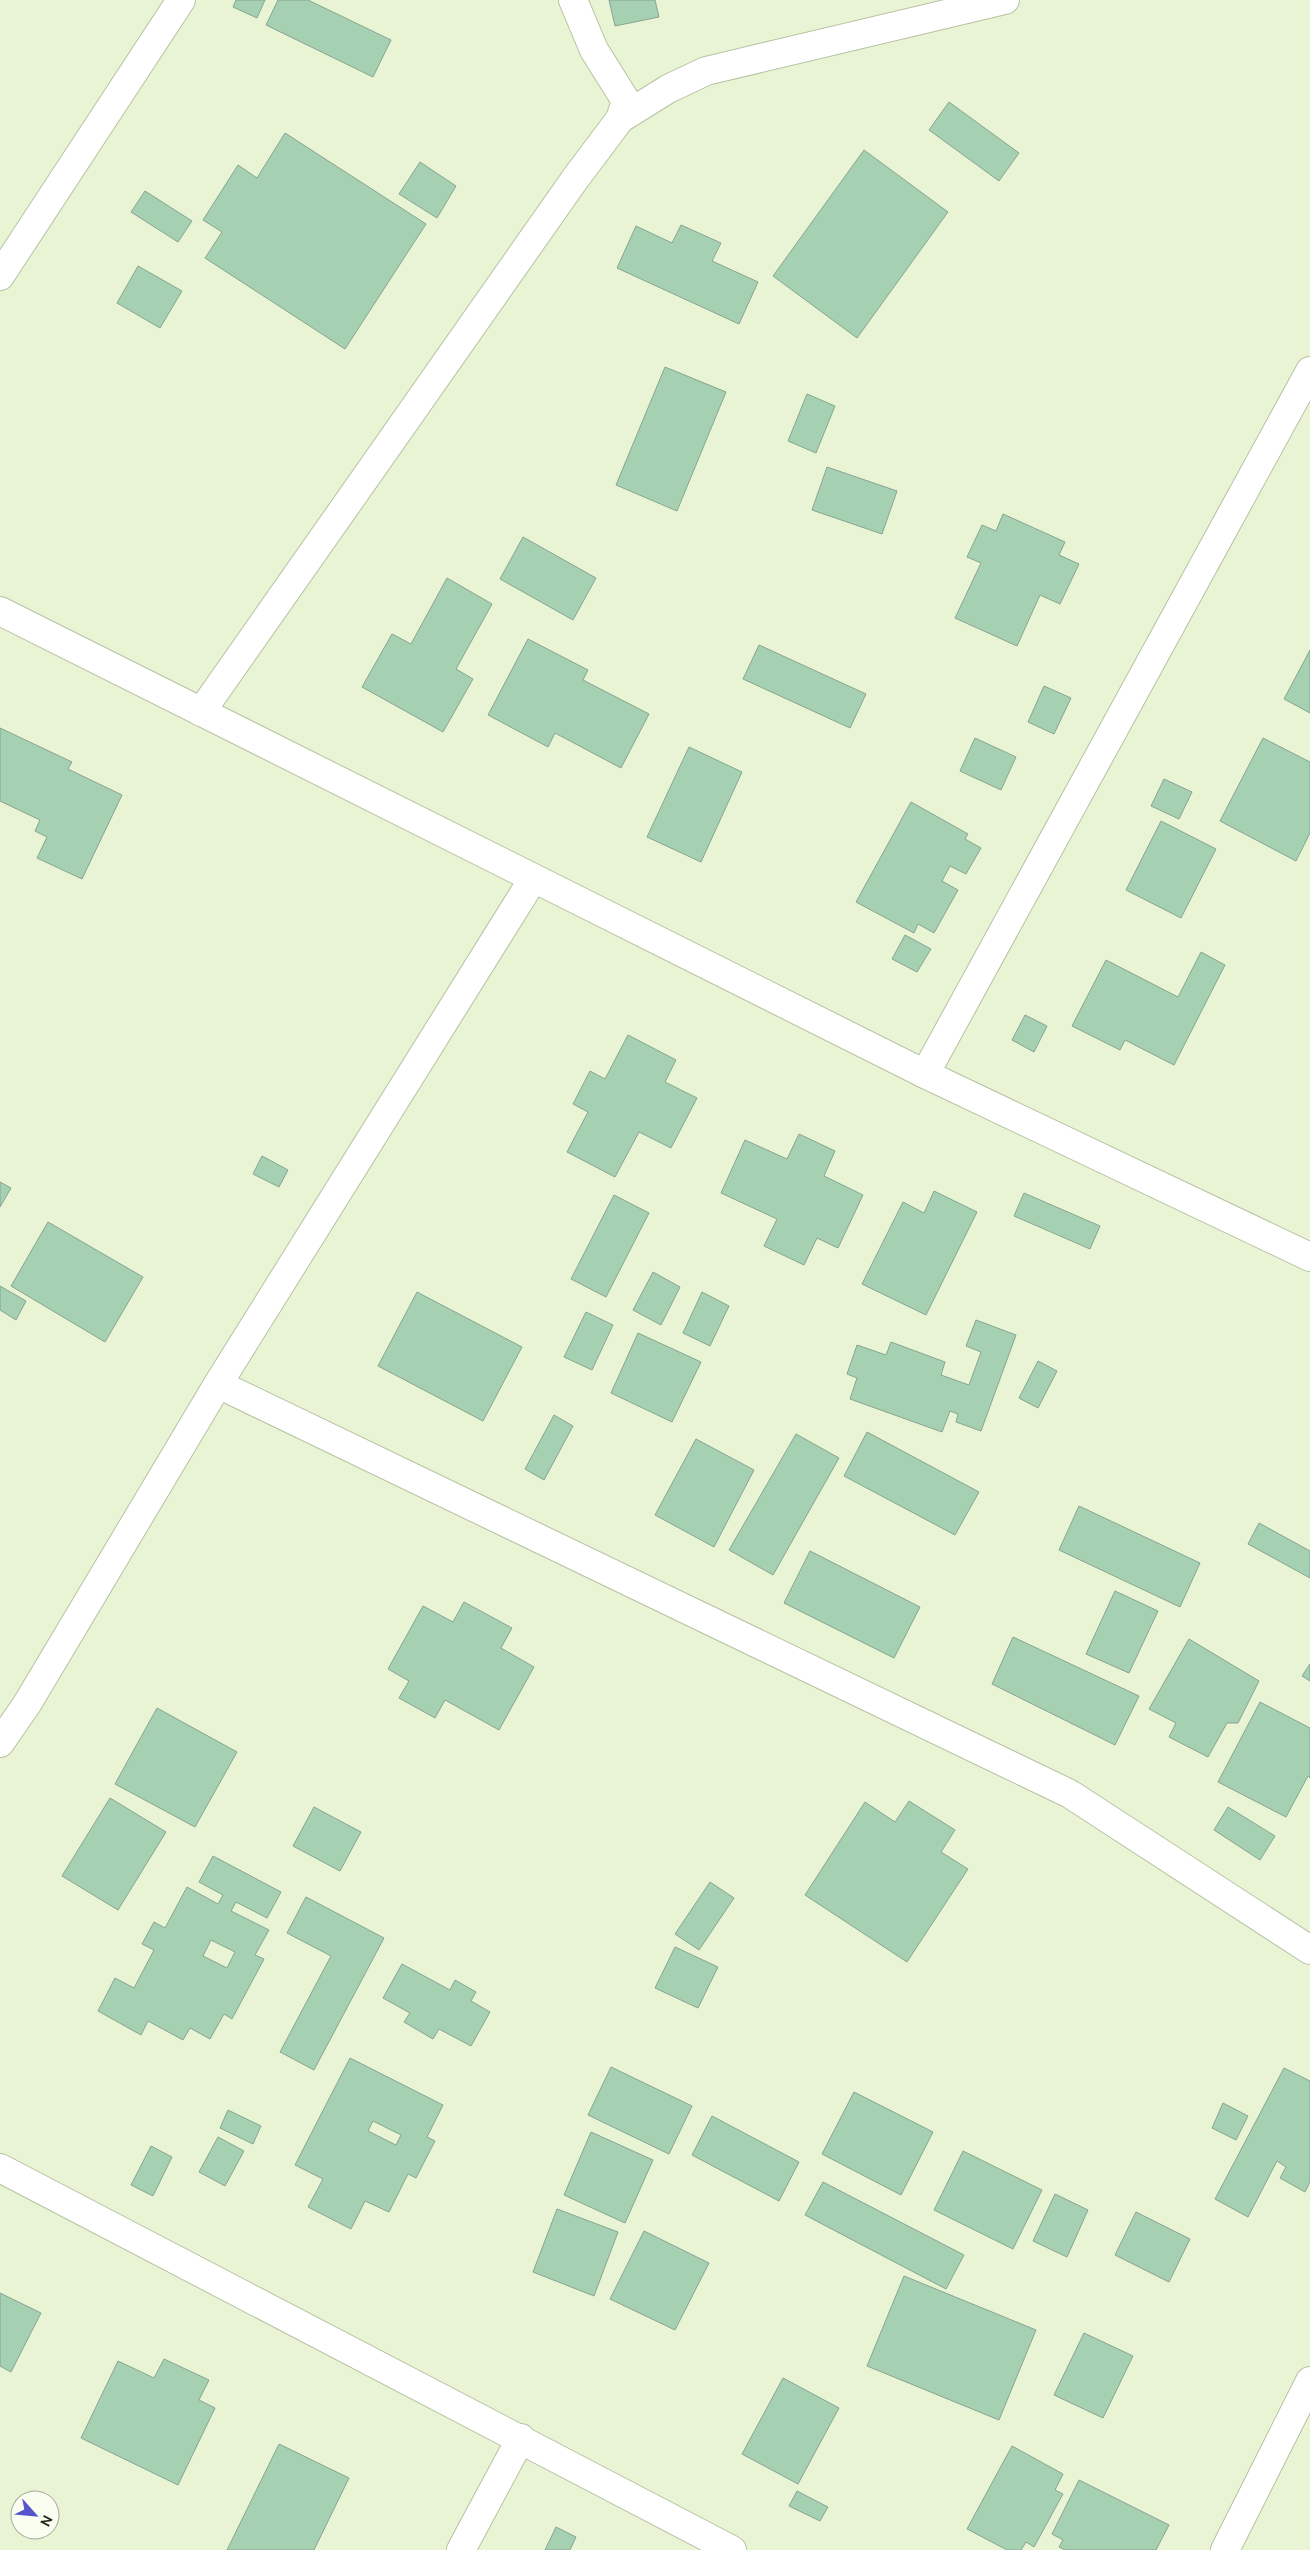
<svg xmlns="http://www.w3.org/2000/svg" width="1310" height="2550" font-family="Ubuntu,sans-serif">
	<rect width="100%" height="100%" fill="#e9f4d4"/>
	<!-- building -->
	<path fill="#a5d1b2" stroke="#88a490" fill-rule="evenodd" d="M236,0H265L257,18L233,7Z
		M278,0H308L391,40L373,77L266,25Z
		M609,0H655L659,17L615,26Z
		M949,102L1019,153L999,181L929,130Z
		M285,133L426,224L345,349L205,258L222,232L203,220L238,165L257,178Z
		M864,150L948,212L857,338L773,276Z
		M420,162L456,186L437,218L399,194Z
		M145,191L192,221L178,242L131,212Z
		M681,225L721,243L712,261L758,282L739,324L617,268L636,226L672,243Z
		M138,266L182,291L160,328L117,303Z
		M665,367L726,392L677,511L616,485Z
		M807,394L835,406L816,453L788,441Z
		M827,467L897,491L882,534L812,510Z
		M1003,514L1065,542L1059,555L1079,564L1060,604L1040,595L1017,646L955,618L981,563L967,557L982,525L996,531Z
		M523,537L596,578L573,620L500,579Z
		M447,578L492,604L456,669L473,679L443,732L362,687L392,634L411,644Z
		M528,639L588,670L583,680L649,714L621,768L555,733L548,747L488,715Z
		M759,645L866,694L850,728L743,679Z
		M1310,650V713L1284,699Z
		M1044,686L1071,698L1054,734L1028,722Z
		M0,728L72,762L68,769L122,795L82,879L37,858L47,837L35,831L40,820L0,801Z
		M975,738L1016,757L1001,790L960,771Z
		M1263,738L1310,762V833L1296,861L1220,821Z
		M689,747L742,772L701,862L647,837Z
		M1164,779L1192,792L1179,819L1151,806Z
		M911,802L968,834L965,839L981,848L966,874L950,866L942,881L958,890L934,933L918,924L914,933L856,902Z
		M1161,821L1216,849L1181,918L1126,890Z
		M905,935L931,949L917,972L892,959Z
		M1201,952L1225,965L1174,1065L1125,1040L1120,1050L1072,1026L1106,960L1178,997Z
		M1025,1015L1047,1026L1034,1052L1012,1040Z
		M628,1035L676,1060L665,1082L697,1098L671,1148L639,1132L615,1177L567,1152L588,1112L573,1104L590,1071L605,1079Z
		M799,1134L835,1151L824,1176L863,1195L838,1248L817,1238L804,1265L764,1246L777,1219L721,1193L745,1140L787,1159Z
		M262,1156L288,1170L279,1187L253,1174Z
		M0,1182L11,1188L0,1207Z
		M934,1191L977,1212L926,1315L862,1284L903,1202L924,1213Z
		M1024,1193L1100,1226L1090,1249L1014,1216Z
		M614,1195L649,1213L606,1297L571,1279Z
		M48,1222L143,1277L105,1342L11,1286Z
		M653,1272L680,1287L661,1325L633,1310Z
		M0,1286L26,1301L16,1320L0,1310Z
		M417,1292L522,1347L483,1421L378,1366Z
		M702,1292L729,1306L710,1346L683,1333Z
		M586,1312L613,1325L592,1370L564,1357Z
		M976,1320L1016,1335L981,1431L956,1422L958,1414L950,1411L942,1432L850,1399L857,1378L847,1374L857,1345L886,1355L891,1342L945,1362L941,1375L969,1385L981,1352L966,1346Z
		M638,1333L701,1362L672,1422L611,1393Z
		M1038,1361L1057,1371L1038,1408L1019,1398Z
		M554,1415L573,1426L544,1480L525,1469Z
		M867,1432L979,1492L955,1535L844,1476Z
		M796,1434L839,1458L773,1575L729,1550Z
		M696,1439L754,1470L714,1547L655,1515Z
		M1079,1506L1200,1563L1180,1607L1059,1550Z
		M1259,1523L1310,1551V1578L1248,1544Z
		M810,1551L920,1607L894,1658L784,1603Z
		M1115,1591L1158,1611L1129,1673L1086,1654Z
		M464,1602L512,1628L501,1648L534,1667L499,1730L445,1700L435,1718L399,1698L409,1681L388,1669L423,1606L453,1622Z
		M1013,1637L1139,1696L1115,1745L992,1684Z
		M1189,1639L1259,1681L1238,1723H1227L1208,1757L1169,1737L1176,1723L1149,1709Z
		M1310,1664V1681L1302,1676Z
		M1260,1702L1310,1728V1778L1308,1776L1286,1817L1218,1782Z
		M157,1708L237,1752L195,1827L115,1784Z
		M110,1798L166,1832L118,1910L62,1876Z
		M909,1801L955,1830L941,1852L968,1869L907,1962L805,1895L865,1802L895,1822Z
		M314,1807L361,1832L340,1871L293,1846Z
		M1228,1807L1275,1836L1260,1860L1214,1830Z
		M213,1856L281,1892L267,1918L236,1902L231,1911L269,1930L255,1955L264,1959L232,2019L224,2014L210,2039L190,2028L183,2040L148,2021L141,2035L98,2011L115,1978L134,1988L154,1950L142,1944L154,1922L165,1928L187,1887L218,1904L223,1895L199,1882ZM211,1940L235,1952L227,1968L203,1956Z
		M710,1882L734,1898L699,1950L675,1934Z
		M306,1897L384,1938L314,2070L280,2052L331,1956L287,1933Z
		M675,1947L718,1967L698,2008L655,1988Z
		M402,1964L450,1990L455,1980L476,1992L471,2001L490,2012L471,2046L439,2029L433,2039L404,2022L410,2013L383,1998Z
		M350,2058L443,2105L427,2137L435,2141L416,2178L408,2174L389,2212L365,2201L351,2229L308,2207L323,2179L295,2165ZM373,2121L401,2135L396,2145L368,2131Z
		M611,2067L692,2106L669,2154L588,2115Z
		M1284,2068L1310,2081V2182L1305,2192L1280,2178L1286,2167L1277,2161L1248,2217L1215,2199Z
		M854,2092L933,2132L901,2195L822,2154Z
		M1223,2103L1248,2116L1236,2140L1212,2128Z
		M228,2110L261,2126L253,2144L220,2128Z
		M712,2116L799,2162L779,2201L692,2155Z
		M591,2132L653,2160L625,2223L564,2195Z
		M218,2137L244,2151L225,2186L199,2172Z
		M151,2146L172,2157L153,2196L131,2185Z
		M963,2151L1042,2190L1013,2249L934,2210Z
		M823,2182L964,2255L946,2289L805,2215Z
		M1055,2194L1088,2210L1067,2257L1033,2241Z
		M557,2209L618,2232L594,2296L533,2272Z
		M1136,2212L1190,2239L1169,2282L1115,2255Z
		M644,2231L709,2263L675,2330L610,2299Z
		M904,2276L1036,2330L999,2420L867,2366Z
		M0,2293L41,2313L11,2372L0,2366Z
		M1084,2333L1133,2356L1103,2418L1054,2395Z
		M164,2359L209,2380L199,2400L215,2408L178,2485L81,2438L118,2361L154,2378Z
		M783,2378L839,2408L798,2484L742,2454Z
		M279,2444L349,2478L314,2550H227Z
		M1012,2446L1063,2474L1055,2490L1063,2494L1034,2547L1026,2542L1021,2550H1007L967,2529Z
		M1079,2480L1169,2525L1156,2550H1065L1059,2547L1063,2540L1052,2534Z
		M797,2491L828,2507L820,2521L789,2506Z
		M556,2527L576,2537L570,2550H545Z"/>
	<g fill="none" stroke-linecap="round" stroke-linejoin="round">
		<defs>
			<path id="minor" d="M573,0L594,50L626,101L620,119
				M0,276L181,0
				M201,712L575,179L620,119L668,89L706,71L1005,0
				M925,1074L1310,371
				M218,1384L1070,1794L1310,1950
				M0,1743L27,1704L218,1384L533,879
				M0,2168L732,2550
				M461,2550L521,2438
				M1225,2550L1310,2381"/>
			<path id="tertiary" d="M0,611L925,1074L1310,1257"/>
		</defs>
		<!-- minor casing -->
		<use href="#minor" stroke="#b7c2a3" stroke-width="30"/>
		<!-- tertiary casing -->
		<use href="#tertiary" stroke="#b7c2a3" stroke-width="30"/>
		<!-- minor -->
		<use href="#minor" stroke="#fff" stroke-width="28"/>
		<!-- tertiary -->
		<use href="#tertiary" stroke="#fff" stroke-width="28"/>
	</g>
	<!-- north arrow -->
	<g transform="translate(35 2515) rotate(117)"><circle r="24" fill="#fafef1" stroke="#a6aa9e"/>
	<path d="M0-4L9 19L0 12L-9 19Z" fill="#5455cc"/>
	<text y="-8" font-size="14" font-weight="bold" text-anchor="middle" fill="#282c21">N</text>
	</g>
</svg>
